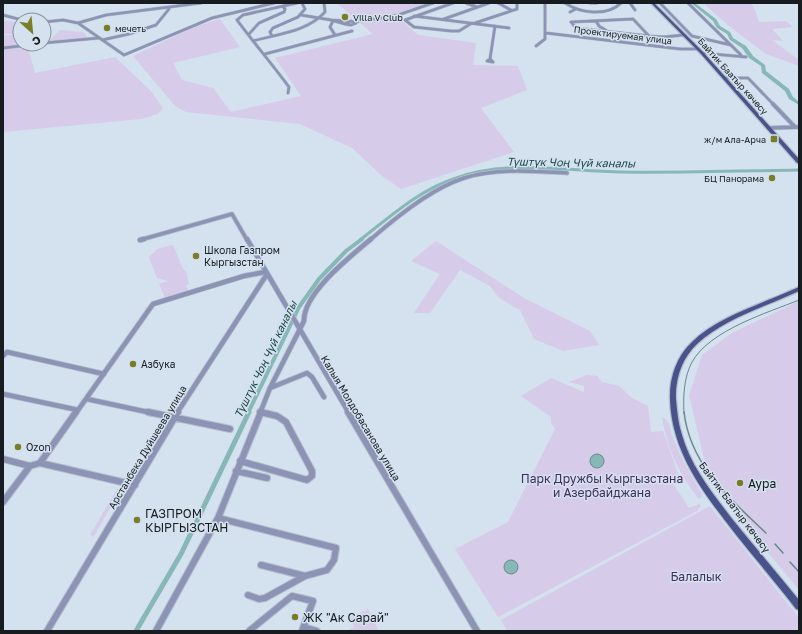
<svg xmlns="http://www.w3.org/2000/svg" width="802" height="634" font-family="'Golos Text',sans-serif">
	<rect width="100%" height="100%" fill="#d4e1ef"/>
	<!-- green -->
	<path fill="#d6cbe9" d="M337,3H427L394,14L418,35L476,43L473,65L518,66L527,90L481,108L514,152L401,189L382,176L352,148L300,124L186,112L175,106L133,56L194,27L220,19L240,47L173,63L182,80L213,88L231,112L301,96L275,58L373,34Z
		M703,3H751L755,10L759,22L786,21L793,27L772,29L783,41L772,40L799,60V66L766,54L729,26Z
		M3,21L20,22V34H3Z
		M60,30L83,32L89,39L48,42Z
		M3,35H20V44H27L35,73L115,57L151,91L163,108L158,114L141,119L3,132Z
		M436,241L524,298L590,331L599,345L563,351L534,339L520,310L499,298L490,286L460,270L430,313H414L440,274L411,261Z
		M173,245L183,269L186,271L189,284L186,285L188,291L165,298L159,284L168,281L157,278L149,257L157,249Z
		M799,301V590L726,501L706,467L689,395L702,355L732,333Z
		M587,375L597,376L602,382L619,386L632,398L648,406L651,432L663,431L680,479H670L689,508L699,504L701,506L697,511L498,617L455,549L508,522L555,429L551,423V417L521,396L551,378L584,392V386L569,382Z
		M662,417C671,420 670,431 673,438C681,458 691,476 702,494L701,498H698C679,474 667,448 662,417Z
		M117,489H121L94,536L90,535Z
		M710,506L799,618V631H507L501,620Z
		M368,609L379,631H347L354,627L350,618Z"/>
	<!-- water -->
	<path fill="#87b8b7" stroke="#65898a" d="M590 461a7 7 0 1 1 14 0a7 7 0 1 1-14 0Z
		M504 567a7 7 0 1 1 14 0a7 7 0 1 1-14 0Z"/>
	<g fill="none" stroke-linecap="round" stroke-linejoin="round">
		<!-- stream-far1 -->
		<path stroke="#65898a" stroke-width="1" d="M699,8L713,18
			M701,9L707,14
			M755,61L762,65
			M684,413C683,396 684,377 692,362C710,330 767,313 799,300"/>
		<!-- stream -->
		<path stroke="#65898a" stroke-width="1.5" d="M684,412C690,465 730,499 766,533
			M775,544L783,553
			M790,562L799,572"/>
		<!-- canal-far2 -->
		<path stroke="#87b8b7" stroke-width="3" d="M360,240C391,216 419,190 456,178C508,159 566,171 621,172C680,173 740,171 799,170"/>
		<!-- canal-far1 -->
		<path stroke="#87b8b7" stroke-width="4" d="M248,413L299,307L319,279L346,251L362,239"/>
		<!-- canal -->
		<path stroke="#87b8b7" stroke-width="5" d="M136,631L181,554L249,412"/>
		<!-- river -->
		<path fill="#87b8b7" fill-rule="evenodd" d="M691,3H695L716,19L720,26L730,32L733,38L746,46L753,56L765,65L766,71L789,89L793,97L799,102V105L789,99L785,91L762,73L761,66L749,58L742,48L730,40L727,34L717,28L713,21Z"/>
		<defs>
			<path id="minor-far3" d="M201,3L106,15L78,23L124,55L212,18L274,3
				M466,3L477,7
				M498,3L511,10
				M565,3C580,13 607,17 621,3
				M590,3H597
				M630,3L635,10
				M660,3L691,35
				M688,3L741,55
				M570,12L576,9
				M3,15L22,20
				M301,15L331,20
				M414,16L509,28
				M444,19L489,3
				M633,19L649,36L576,28L571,22Z
				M405,20L414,27L451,31H459L472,23
				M405,20L453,3
				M333,21L330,27L335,35
				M351,21L356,23L351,25L345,24Z
				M596,21L599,26L607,31
				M44,22L63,20L78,23
				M355,22L398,15L433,3
				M475,23L517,9V3
				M345,24L331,20L347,21
				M546,33L680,49H697
				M249,34L259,23L284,12L285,9L283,6
				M272,36L270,32L273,28L298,17L305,9L302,3
				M649,36L663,37L684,35
				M692,36L731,45
				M102,40L129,34L156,25L169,9
				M253,41C277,34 307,32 325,12L324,3
				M44,43L99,38
				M536,46L545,39V3
				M3,48L38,44
				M702,53L746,57
				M265,54L352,31
				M490,59L493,62L487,61Z
				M490,59L495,26
				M724,78H748L774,105
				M288,93L289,87C272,64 254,43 237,20L243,15L297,3"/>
			<path id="minor-far2" d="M773,104L795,127
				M768,128L799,127
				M140,240L232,214L247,240
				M370,240C395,218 432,188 464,178C497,168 533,171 567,173"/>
			<path id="minor-far1" d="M247,239L349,413
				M140,240L144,239
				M3,356L7,352L104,374
				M270,388L307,373L312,377L324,397
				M3,394L78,410
				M87,399L152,413
				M260,412L263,413
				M76,413L153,304L244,276L265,272
				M177,413L267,274
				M260,413L270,388L304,321C303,293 351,256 371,239"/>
			<path id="minor" d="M148,412L230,429
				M348,412L477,631
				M3,459L30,466L40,463L135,485
				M240,461L307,480L312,476V471L286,422L277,416L260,412
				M40,463L76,412
				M236,471L267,478
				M3,502L30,466
				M218,518L336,548L334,560L327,570L305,576L265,598L259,599L248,595
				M261,565L305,576
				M304,627L317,631
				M47,631L178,412
				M156,631L218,518L261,412
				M249,631L292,596L313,601L302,631"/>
			<path id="major" d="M651,3H654L703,52L799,159V163H797L701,54Z
				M799,287V291C765,307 725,318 697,344C682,358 675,379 676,399C677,411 678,423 682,435C691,467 713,494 733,520C755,547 777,573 799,600V610L796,609C777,584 756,560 737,536C705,495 672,454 670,400C669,379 676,357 692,342C712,322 742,311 768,300C779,296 789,291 799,287Z"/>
		</defs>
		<!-- minor-far3 casing -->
		<use href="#minor-far3" stroke="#b2beca" stroke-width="3.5"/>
		<!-- minor-far2 casing -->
		<use href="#minor-far2" stroke="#b2beca" stroke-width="5"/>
		<!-- minor-far1 casing -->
		<use href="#minor-far1" stroke="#b2beca" stroke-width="6"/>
		<!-- minor casing -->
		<use href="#minor" stroke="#b2beca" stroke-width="8"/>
		<!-- major casing -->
		<use href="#major" stroke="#b2beca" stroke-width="2.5"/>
		<!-- minor-far3 -->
		<use href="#minor-far3" stroke="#8c93b4" stroke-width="2.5"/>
		<!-- minor-far2 -->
		<use href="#minor-far2" stroke="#8c93b4" stroke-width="3.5"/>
		<!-- minor-far1 -->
		<use href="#minor-far1" stroke="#8c93b4" stroke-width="4.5"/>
		<!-- minor -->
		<use href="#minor" stroke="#8c93b4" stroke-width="6"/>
		<!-- major -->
		<use href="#major" fill="#4a528c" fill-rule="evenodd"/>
	</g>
	<!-- markers -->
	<g fill="#797d27" stroke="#d4e1ef" stroke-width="1.5">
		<circle cx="345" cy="17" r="4"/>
		<circle cx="107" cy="28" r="4"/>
		<rect x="770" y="135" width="8" height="8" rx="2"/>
		<circle cx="772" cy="178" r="4"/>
		<circle cx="196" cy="256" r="4"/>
		<circle cx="133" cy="364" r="4"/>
		<circle cx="18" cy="447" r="4"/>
		<circle cx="740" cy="483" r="4"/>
		<circle cx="137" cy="520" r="4"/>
		<circle cx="295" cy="617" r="4"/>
	</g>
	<g text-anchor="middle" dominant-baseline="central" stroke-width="3" stroke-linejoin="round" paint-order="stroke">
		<!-- far-poi labels -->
		<g font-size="9" fill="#171c20" stroke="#d4e1ef" text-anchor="start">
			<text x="353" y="17">Villa V Club</text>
			<text x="115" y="28">мечеть</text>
			<text x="766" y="139" text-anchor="end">ж/м Ала-Арча</text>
			<text x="764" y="178" text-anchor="end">БЦ Панорама</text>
		</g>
		<!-- far-street labels -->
		<g font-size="9" fill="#171c20" stroke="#d4e1ef">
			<text transform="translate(623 35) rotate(7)">Проектируемая улица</text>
			<text transform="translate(733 76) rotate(48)">Байтик Баатыр көчөсү</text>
		</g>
		<!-- poi labels -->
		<g font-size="10" fill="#171c20" stroke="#d4e1ef" text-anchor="start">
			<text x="204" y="250">Школа Газпром<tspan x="204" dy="12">Кыргызстан</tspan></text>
			<text x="141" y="364">Азбука</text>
			<text x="26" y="447">Ozon</text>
		</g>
		<!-- street labels -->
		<g font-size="10" fill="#171c20" stroke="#d4e1ef">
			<text transform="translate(361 418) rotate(59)">Калыя Молдобасанова улица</text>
			<text transform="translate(147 447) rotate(-59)">Арстанбека Дуйшеева улица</text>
			<text transform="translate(735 507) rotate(53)">Байтик Баатыр көчөсү</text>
		</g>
		<!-- water labels -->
		<g font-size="11" font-style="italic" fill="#1a4747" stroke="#d4e1ef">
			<text transform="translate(571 162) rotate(1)">Түштүк Чоң Чүй каналы</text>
			<text transform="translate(265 359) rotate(-64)">Түштүк Чоң Чүй каналы</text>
		</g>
		<!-- near-park labels -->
		<g font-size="12" fill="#422d5b" stroke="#d4e1ef">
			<text x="602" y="478">Парк Дружбы Кыргызстана<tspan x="602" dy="14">и Азербайджана</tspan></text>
			<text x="696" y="576">Балалык</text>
		</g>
		<!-- near-poi labels -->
		<g font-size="12" fill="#171c20" stroke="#d4e1ef" text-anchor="start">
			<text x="748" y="483">Аура</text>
			<text x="145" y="513">ГАЗПРОМ<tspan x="145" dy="14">КЫРГЫЗСТАН</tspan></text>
			<text x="303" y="617">ЖК "Ак Сарай"</text>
		</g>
	</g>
	<!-- border -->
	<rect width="802" height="634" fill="none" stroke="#171c20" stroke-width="8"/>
	<!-- north arrow -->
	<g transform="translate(32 32) rotate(153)"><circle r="19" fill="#d4e1ef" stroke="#88929c"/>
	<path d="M0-3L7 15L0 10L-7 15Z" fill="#797d27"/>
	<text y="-6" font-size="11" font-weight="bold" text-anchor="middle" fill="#171c20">С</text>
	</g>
</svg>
